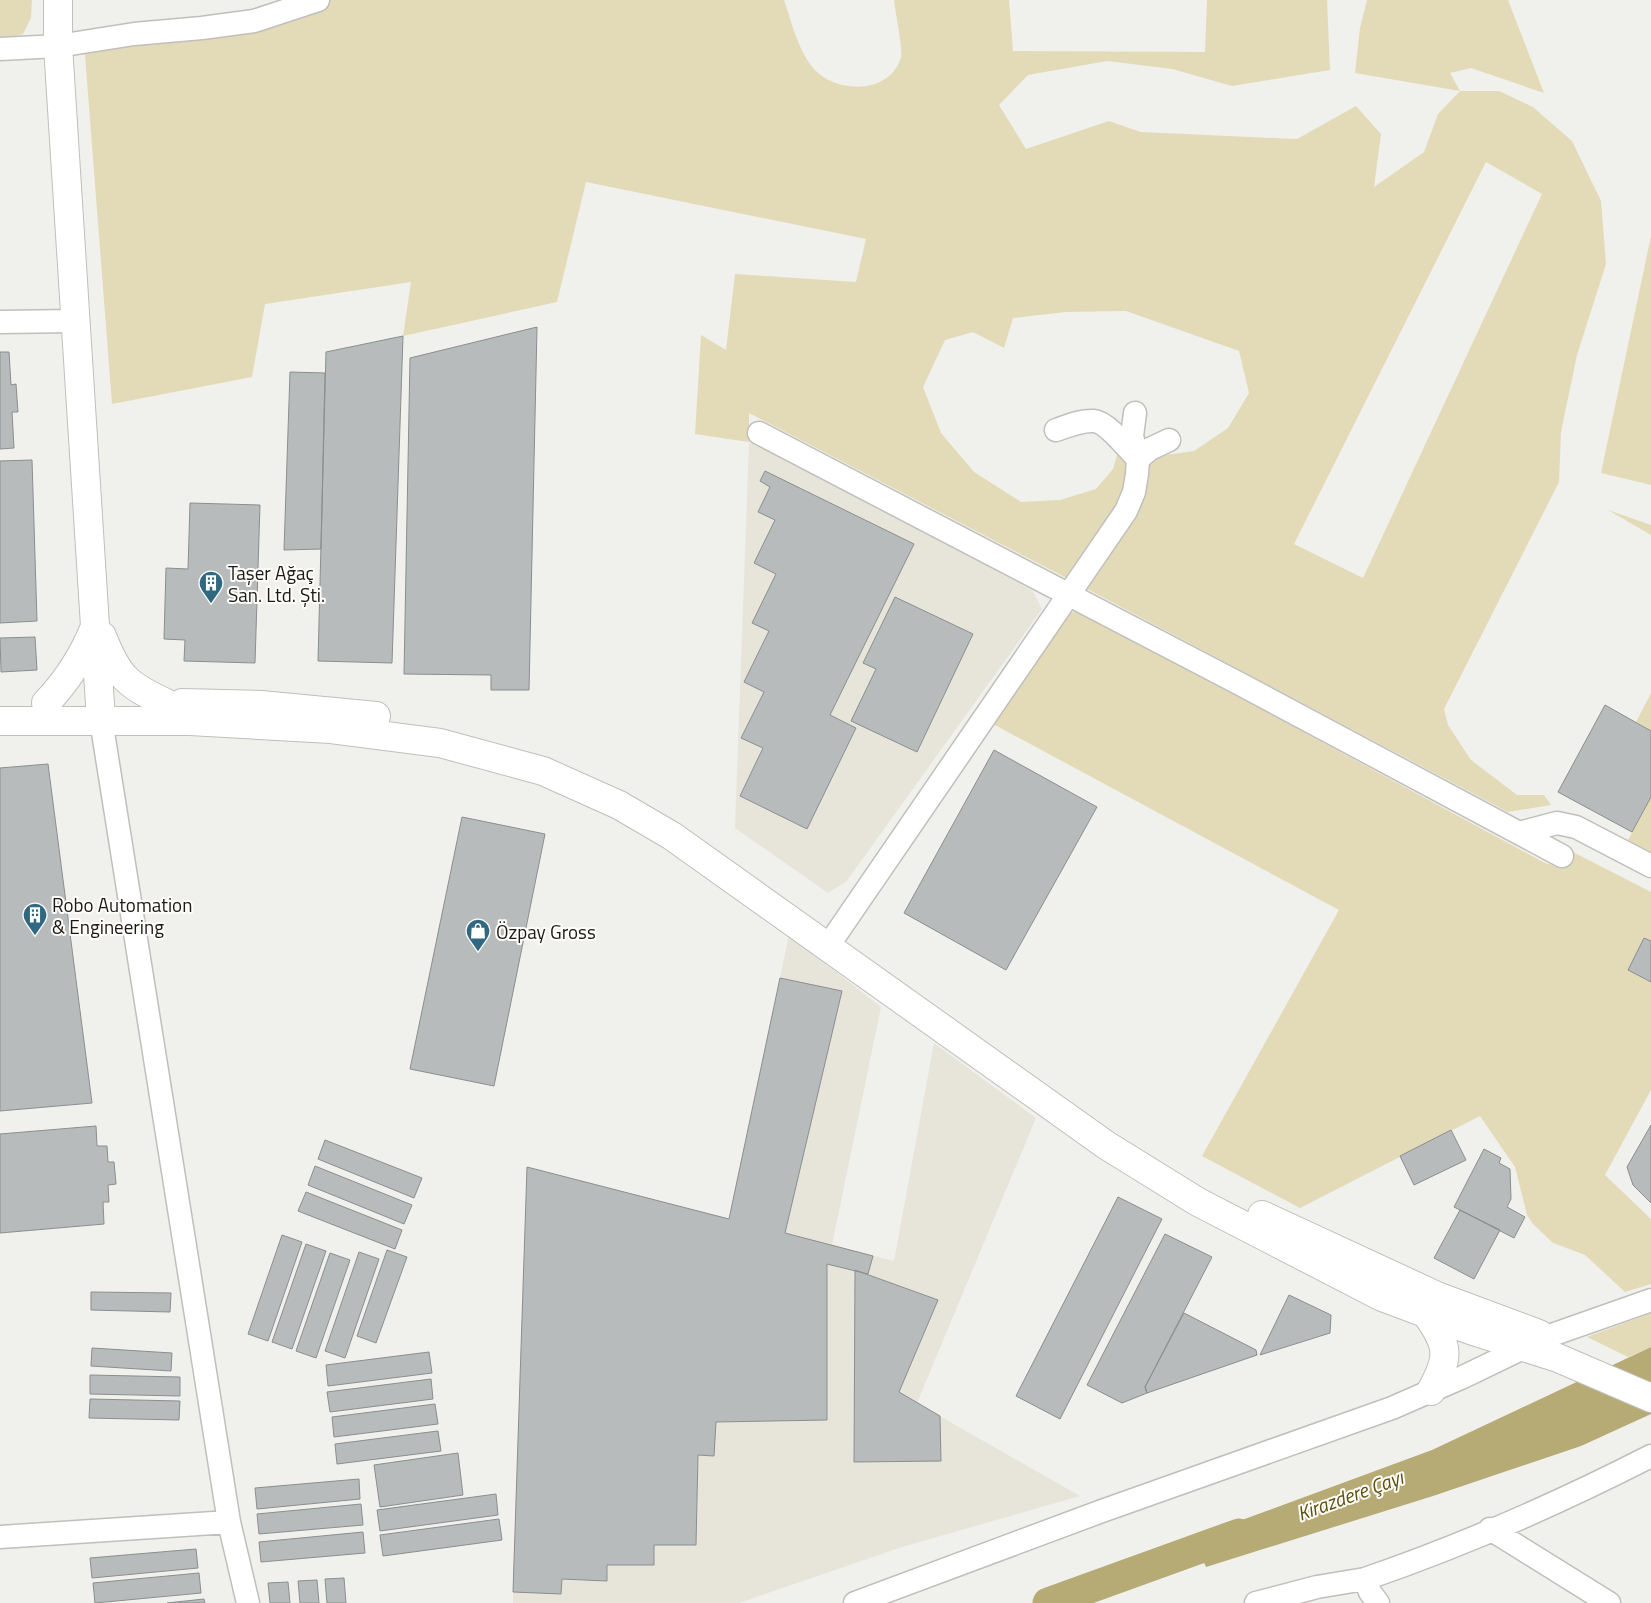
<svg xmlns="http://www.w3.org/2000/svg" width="1651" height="1603" font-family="'Titillium Web',sans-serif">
	<rect width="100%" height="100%" fill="#f0f0ec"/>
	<!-- built -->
	<path fill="#e7e5da" d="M749,442L921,530L1033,591L1042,609L846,882L828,893L735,828Z
		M789,935L881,1007L832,1245L894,1261L934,1043L1036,1118L917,1403L1080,1496L902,1547L739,1603H513L527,1167L729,1219Z"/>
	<!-- green -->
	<path fill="#e3dbb8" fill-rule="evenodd" d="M0,0H32L31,18L23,34L0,40Z
		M318,0H784C792,23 798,51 815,70C837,94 891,94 901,57C903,48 895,11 894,0H1009L1013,51L1205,52L1207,0H1327L1330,70L1232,86L1172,69L1107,61L1028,75L999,105L1026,149L1109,121L1141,132L1297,139L1356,106L1381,134L1374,187L1424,152L1438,114L1460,91L1355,73L1360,28L1367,0H1508L1544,93L1471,68L1450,73L1460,91H1499L1533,107L1572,141L1601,201L1606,264L1577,355L1561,432L1559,482L1444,709L1448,725L1471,760L1517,795H1544L1551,805L1508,812L1076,583L749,413V442L695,434L701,335L726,350L735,274L856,282L866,239L586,182L557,302L403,336L411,282L265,304L252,377L112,404L84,42ZM1486,162L1542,194L1363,578L1294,544ZM1126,311L1239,351L1249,393L1228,428L1194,451L1138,459L1121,441L1113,469L1096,489L1060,500L1021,502L974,472L941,433L923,387L945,340L973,332L1004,348L1013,318L1066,312Z
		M1651,236V485L1601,473Z
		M1608,510L1651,525V535Z
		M1078,610L1545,863L1564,868L1571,851L1651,892V1090L1605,1175L1651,1219V1284L1625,1292L1585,1255L1553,1243L1533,1224L1527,1215L1515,1167L1480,1116L1300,1208L1202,1156L1339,910L993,724L1064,616Z
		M1651,693V731L1636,722Z
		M1651,797V853L1628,840Z
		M1651,1313V1347L1628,1357L1587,1337Z"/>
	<!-- water -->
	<path fill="#b6aa75" d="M1651,1347V1414L1581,1446L1433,1496L1206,1567L1193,1538L1432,1450Z"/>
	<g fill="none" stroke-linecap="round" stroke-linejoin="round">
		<!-- river -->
		<path stroke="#b6aa75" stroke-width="31" d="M1048,1603L1239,1534"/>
	</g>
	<!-- building -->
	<path fill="#b8bbbc" stroke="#8b8e8f" d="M537,327L529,690H491V675L404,674L410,358Z
		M403,336L392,663L318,661L326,352Z
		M0,352H9L11,385L16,384L18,412H12L14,448L0,449Z
		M290,372L325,373L321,549L284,550Z
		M32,460L37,621L0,623V461Z
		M765,471L914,544L830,715L856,728L807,829L740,796L763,748L741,738L764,692L744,682L769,631L752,623L776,574L754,563L775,520L758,512L770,487L760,481Z
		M190,503L260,505L255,663L184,661L185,640L164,639L166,568L188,569Z
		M895,597L973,634L917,752L851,721L876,669L863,663Z
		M35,637L37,670L1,672L0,638Z
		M1605,705L1651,731V797L1632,832L1558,792Z
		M994,750L1097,807L1006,970L904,913Z
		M48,764L92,1103L0,1111V768Z
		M462,817L545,834L494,1086L410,1069Z
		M1644,938L1651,941V982L1628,970Z
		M780,978L842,991L785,1233L873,1256L868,1274L827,1264V1420L716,1422L714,1456L698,1455L696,1545H654V1565H607V1581L562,1579L561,1594L513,1592L527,1167L729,1219Z
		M1651,1125V1203L1633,1185L1627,1167Z
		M96,1126L97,1146H107L108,1162H114L116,1184L108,1185L109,1202H103L104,1224L0,1233V1134Z
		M1451,1130L1466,1160L1414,1185L1400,1156Z
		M325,1140L422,1178L414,1198L318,1159Z
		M1484,1149L1501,1158L1499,1163L1510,1169L1511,1199L1507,1207L1525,1217L1514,1238L1454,1207Z
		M315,1166L412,1205L404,1224L308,1185Z
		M306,1192L402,1230L395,1249L298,1211Z
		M1118,1197L1162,1219L1060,1419L1016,1396Z
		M1460,1210L1500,1230L1474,1279L1434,1258Z
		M1165,1234L1212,1257L1145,1387L1147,1393L1122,1403L1087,1385Z
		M282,1235L302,1242L268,1341L248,1334Z
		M306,1244L326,1251L292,1349L272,1342Z
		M387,1250L407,1257L376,1343L357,1336Z
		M359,1252L379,1259L345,1358L325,1351Z
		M330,1253L350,1260L316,1358L296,1351Z
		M855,1270L938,1300L899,1392L940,1416L941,1461L854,1462Z
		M91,1292L171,1293L170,1312L91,1310Z
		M1289,1295L1331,1315L1330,1333L1260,1355Z
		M1184,1313L1256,1350L1257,1355L1147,1393L1145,1387Z
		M92,1348L172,1353L171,1371L91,1366Z
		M429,1352L432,1373L328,1386L326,1365Z
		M90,1375L180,1377V1396L90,1394Z
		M431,1379L433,1399L330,1412L327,1392Z
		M90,1399L180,1401L179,1420L89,1418Z
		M435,1404L438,1424L334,1437L332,1417Z
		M438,1431L441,1451L337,1464L335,1444Z
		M458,1453L463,1495L380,1507L374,1465Z
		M359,1479L360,1499L257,1509L255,1488Z
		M496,1494L498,1515L380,1531L377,1510Z
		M361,1504L363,1525L259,1534L257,1514Z
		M499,1519L502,1540L383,1556L380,1535Z
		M363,1532L365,1553L261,1562L259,1542Z
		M196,1549L198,1568L92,1578L90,1558Z
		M199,1573L201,1593L95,1603L93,1583Z
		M344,1578L346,1603H327L325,1579Z
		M317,1580L319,1603H300L298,1581Z
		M288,1582L290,1603H270L268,1583Z
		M204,1599L205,1603H167Z"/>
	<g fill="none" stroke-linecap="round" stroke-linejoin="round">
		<defs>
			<path id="minor" d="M0,49L58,46L134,34L202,28L254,21L318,0
				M0,322L76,321
				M1056,430C1068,426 1081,420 1094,421C1107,422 1129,450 1138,459L1150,449L1169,440
				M759,433L1242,685L1562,856
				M101,720L229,1522L248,1603
				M1519,833L1557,823L1576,827L1651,866
				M828,946L1126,511L1134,492L1137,474L1138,459L1132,436L1135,413
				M1490,1529L1609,1603
				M0,1537L229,1522
				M855,1603L1102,1511L1392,1408L1463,1377L1546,1337L1651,1300
				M1256,1603L1317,1587L1365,1579
				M1378,1603L1370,1592L1365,1579C1461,1546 1561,1502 1651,1456"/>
			<path id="major" d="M58,0V46L101,720
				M102,636C118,677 127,685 166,703
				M46,703C67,681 82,658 94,629
				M182,703L261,705L376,716
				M0,721H190L331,729L440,743L543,771L619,805L672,836L1106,1145L1198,1202L1382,1297L1470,1330L1558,1358L1651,1398
				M1262,1215L1437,1296L1539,1334
				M1427,1315C1449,1346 1450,1357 1431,1391"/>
		</defs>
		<!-- minor casing -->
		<use href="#minor" stroke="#c0bfbc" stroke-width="25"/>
		<!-- major casing -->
		<use href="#major" stroke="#c0bfbc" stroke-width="30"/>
		<!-- minor -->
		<use href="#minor" stroke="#fff" stroke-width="22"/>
		<!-- major -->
		<use href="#major" stroke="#fff" stroke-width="28"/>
	</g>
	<!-- icons -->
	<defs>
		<symbol id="building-pin" viewBox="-11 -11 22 30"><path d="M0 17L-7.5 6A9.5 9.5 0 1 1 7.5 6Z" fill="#306781" stroke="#fefdfa"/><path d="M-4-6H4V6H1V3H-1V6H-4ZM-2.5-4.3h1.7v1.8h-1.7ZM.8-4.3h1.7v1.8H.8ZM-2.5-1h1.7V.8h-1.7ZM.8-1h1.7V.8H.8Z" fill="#fff"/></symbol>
		<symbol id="shop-pin" viewBox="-11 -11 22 30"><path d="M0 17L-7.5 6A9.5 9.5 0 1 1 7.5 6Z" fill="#306781" stroke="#fefdfa"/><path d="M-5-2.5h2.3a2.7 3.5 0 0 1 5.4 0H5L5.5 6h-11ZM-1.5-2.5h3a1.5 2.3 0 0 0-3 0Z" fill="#fff"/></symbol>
	</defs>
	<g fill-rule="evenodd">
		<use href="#building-pin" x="197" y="569" width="28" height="38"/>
		<use href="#building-pin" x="21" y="901" width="28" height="38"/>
		<use href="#shop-pin" x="464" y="917" width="28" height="38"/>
	</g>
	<g text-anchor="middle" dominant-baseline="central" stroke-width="4" stroke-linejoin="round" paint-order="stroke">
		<!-- poi labels -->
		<g font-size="19" fill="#1a1918" stroke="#fefdfa" text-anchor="start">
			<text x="228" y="572">Taşer Ağaç<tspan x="228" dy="22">San. Ltd. Şti.</tspan></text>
			<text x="52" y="904">Robo Automation<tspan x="52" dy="22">&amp; Engineering</tspan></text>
			<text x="496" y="931">Özpay Gross</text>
		</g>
		<!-- water labels -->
		<g font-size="20" font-style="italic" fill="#5c4f0e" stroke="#fefdfa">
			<text transform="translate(1350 1495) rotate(-20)">Kirazdere Çayı</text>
		</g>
	</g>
</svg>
